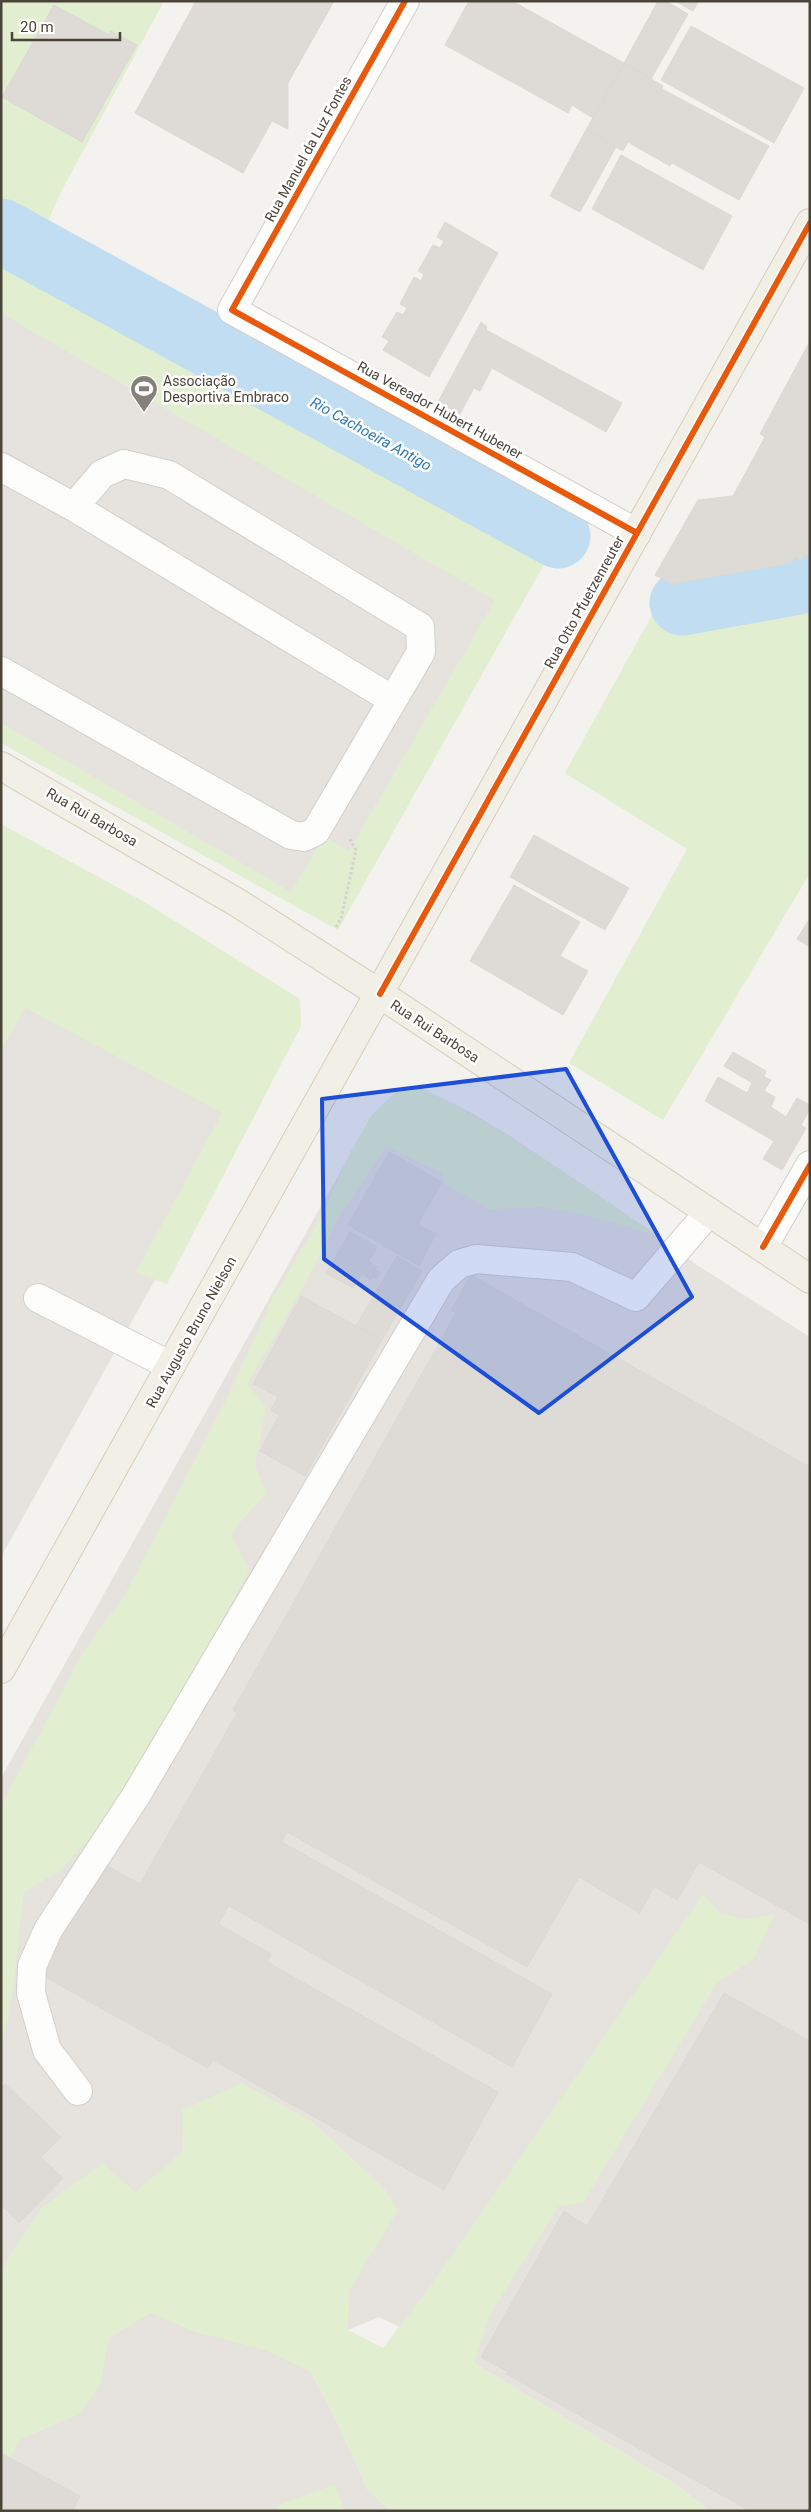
<svg xmlns="http://www.w3.org/2000/svg" width="811" height="2512" font-family="Roboto,sans-serif">
	<rect width="100%" height="100%" fill="#f4f2ee"/>
	<!-- industrial -->
	<path fill="#e6e2de" d="M1,831L292,1033L1,1557Z
		M423,1089L468,1111L510,1136L657,1235L697,1265L810,1337V2511H710L680,2487L474,2363L379,2317L348,2330L311,2372L338,2424L367,2489L390,2511H1V1778L372,1115L397,1091Z"/>
	<!-- green -->
	<path fill="#e1eecf" d="M1,1H164L60,194L28,265L546,561L338,930L1,743Z
		M810,562V873L663,1120L569,1063L687,849L565,773L668,586Z
		M1,824L141,900L300,999L301,1026L167,1284L136,1272L222,1113L26,1008L1,1049Z
		M423,1089C506,1130 581,1183 657,1235L581,1214L541,1207L489,1209L446,1184L441,1172L386,1146L340,1215L302,1289L247,1384L266,1407L255,1465L266,1494L231,1533L249,1571L192,1674L115,1804L90,1838L61,1870L24,1892L13,1991L1,2048V1806L83,1652L124,1596L230,1392L273,1297L322,1216L350,1153L372,1115L397,1091Z
		M703,1894L720,1913L746,1919L775,1914L754,1959L717,1983L583,2203L559,2206L491,2313L474,2363L680,2487L710,2511H390L367,2489L338,2424L311,2372L265,2350L195,2332L151,2313L109,2338L100,2386L80,2414L21,2439L1,2472V2279L8,2257L42,2207L103,2163L135,2192L183,2151L182,2110L242,2083L313,2122L384,2188L398,2210L349,2291L348,2330L383,2348L430,2286Z
		M335,2484L345,2511H276L277,2506Z"/>
	<!-- parking -->
	<path fill="#e6e3df" d="M1,313L495,600L349,851L324,836L291,892L1,723Z"/>
	<g fill="none" stroke-linecap="round" stroke-linejoin="round">
		<!-- river -->
		<path stroke="#c0ddf1" stroke-width="65" d="M1,231L558,536
			M682,603L810,580"/>
	</g>
	<!-- building -->
	<path fill="#dedbd6" stroke="#dcd9d4" d="M196,1H334L288,83V129L272,121L243,173L135,113Z
		M469,1H512L624,63L593,118L572,105L568,113L445,45Z
		M658,1H666L688,14L651,79L624,63Z
		M675,1H699L693,11Z
		M54,5L109,35L111,31L137,45L82,142L2,97Z
		M691,26L804,88L774,143L661,80Z
		M624,63L663,86L662,89L769,146L739,200L672,163L670,166L628,142L623,151L586,130Z
		M586,130L616,147L580,212L550,196Z
		M621,155L732,216L703,270L592,209Z
		M445,222L498,253L429,377L383,350L389,341L382,337L397,312L403,315L407,308L400,304L414,277L421,281L424,274L418,271L433,245L440,248L444,241L437,237Z
		M481,322L487,327L486,330L622,403L606,432L492,368L480,391L474,388L460,414L438,402Z
		M810,341V555L803,556L801,560L795,557L791,563L672,584L655,575L698,500L733,496L765,437L760,434Z
		M534,835L629,888L605,930L510,877Z
		M514,885L580,922L560,956L588,971L563,1015L470,961Z
		M808,921L810,922V947L797,939Z
		M733,1052L766,1071L764,1077L771,1080L764,1091L775,1097L771,1107L786,1117L797,1098L810,1105V1109L801,1125L806,1128L782,1170L763,1159L774,1141L705,1101L718,1077L747,1093L752,1083L724,1066Z
		M389,1152L442,1182L418,1224L436,1234L419,1266L348,1225Z
		M350,1232L377,1247L368,1262L377,1267L375,1270L380,1272L376,1279L373,1277L371,1280L362,1274L353,1288L326,1273Z
		M397,1256L422,1271L382,1340L356,1326Z
		M471,1275L810,1467V1924L699,1862L677,1900L654,1886L640,1913L579,1877L527,1967L287,1832L282,1842L552,1994L512,2067L229,1906L218,1924L271,1954L267,1962L498,2092L444,2190L213,2060L208,2068L38,1973L100,1862L140,1884L237,1713L233,1710L456,1313L451,1310Z
		M301,1296L382,1340L305,1476L260,1451L279,1415L271,1410L278,1397L253,1384Z
		M724,1993L810,2041V2511H750L506,2374L508,2372L481,2357L564,2211L587,2226Z
		M5,2084L61,2137L41,2157L63,2178L19,2223L1,2205V2088Z
		M1,2453L80,2496L72,2511H1Z"/>
	<g fill="none" stroke-linecap="round" stroke-linejoin="round">
		<defs>
			<path id="minor" d="M405,1L232,310L637,533
				M1,467L74,507L393,700
				M1,671L291,835L304,837L316,831L421,652L420,627L169,475L124,464L102,474L74,507
				M763,1247L810,1165
				M38,1298L171,1366
				M78,2091L47,2050L31,1993L32,1966L48,1930L137,1794L441,1280L459,1264L476,1259L572,1267L636,1297L709,1212"/>
			<path id="major" d="M1,766L238,903L380,994L810,1279
				M1,1669L810,223"/>
		</defs>
		<!-- minor casing -->
		<use href="#minor" stroke="#d2d0cb" stroke-width="30"/>
		<!-- major casing -->
		<use href="#major" stroke="#d6cebb" stroke-width="30"/>
		<!-- path -->
		<path stroke="#d3d2cc" stroke-width="3" stroke-dasharray="2.5 2.5" stroke-linecap="butt" d="M336,927L341,919L356,850L349,838"/>
		<!-- minor -->
		<use href="#minor" stroke="#fdfdfc" stroke-width="28"/>
		<!-- major -->
		<use href="#major" stroke="#f2efe6" stroke-width="28"/>
		<defs>
			<path id="cycleway" d="M405,1L232,310L637,533
				M380,994L810,223
				M763,1247L810,1165"/>
		</defs>
		<!-- cycleway casing -->
		<use href="#cycleway" stroke="#fff" stroke-width="9"/>
		<!-- cycleway -->
		<use href="#cycleway" stroke="#e8590c" stroke-width="6"/>
	</g>
	<!-- marked area -->
	<path fill="#1d4ed8" fill-opacity="0.2" stroke="#1d4ed8" stroke-width="4" stroke-linejoin="round" d="M566,1069L692,1297L539,1413L324,1259L322,1099Z"/>
	<!-- icons -->
	<defs>
		<symbol id="stadium-pin" viewBox="-11 -11 22 30"><path d="M0 17L-7.5 6A9.5 9.5 0 1 1 7.5 6Z" fill="#868178" stroke="#fff"/><path d="M0-5a6.5 5 0 1 0 0 10a6.5 5 0 1 0 0-10ZM-3.5-1.8h7v3.6h-7Z" fill="#fff"/></symbol>
	</defs>
	<g fill-rule="evenodd">
		<use href="#stadium-pin" x="128" y="373" width="32" height="43"/>
	</g>
	<g text-anchor="middle" dominant-baseline="central" stroke-width="5" stroke-linejoin="round" paint-order="stroke">
		<!-- street labels -->
		<g font-size="14" fill="#4b4439" stroke="#fff">
			<text transform="translate(308 149) rotate(-61)">Rua Manuel da Luz Fontes</text>
			<text transform="translate(440 410) rotate(29)">Rua Vereador Hubert Hubener</text>
			<text transform="translate(584 602) rotate(-61)">Rua Otto Pfuetzenreuter</text>
			<text transform="translate(92 817) rotate(30)">Rua Rui Barbosa</text>
			<text transform="translate(435 1031) rotate(33)">Rua Rui Barbosa</text>
			<text transform="translate(191 1332) rotate(-61)">Rua Augusto Bruno Nielson</text>
		</g>
		<!-- poi labels -->
		<g font-size="14" fill="#4b4439" stroke="#fff" text-anchor="start">
			<text x="163" y="381">Associação<tspan x="163" dy="16">Desportiva Embraco</tspan></text>
		</g>
		<!-- water labels -->
		<g font-size="15" font-style="italic" fill="#2e7ab2" stroke="#fff">
			<text transform="translate(371 434) rotate(29)">Rio Cachoeira Antigo</text>
		</g>
	</g>
	<!-- border -->
	<rect width="811" height="2512" fill="none" stroke="#4b4439" stroke-width="5"/>
	<!-- scale -->
	<path d="M12 32v8h108v-8" fill="none" stroke="#4b4439" stroke-width="2.5"/>
	<text x="20" y="32" font-size="15" fill="#4b4439" stroke="#ffffff" stroke-width="4" paint-order="stroke">20 m</text>
</svg>
